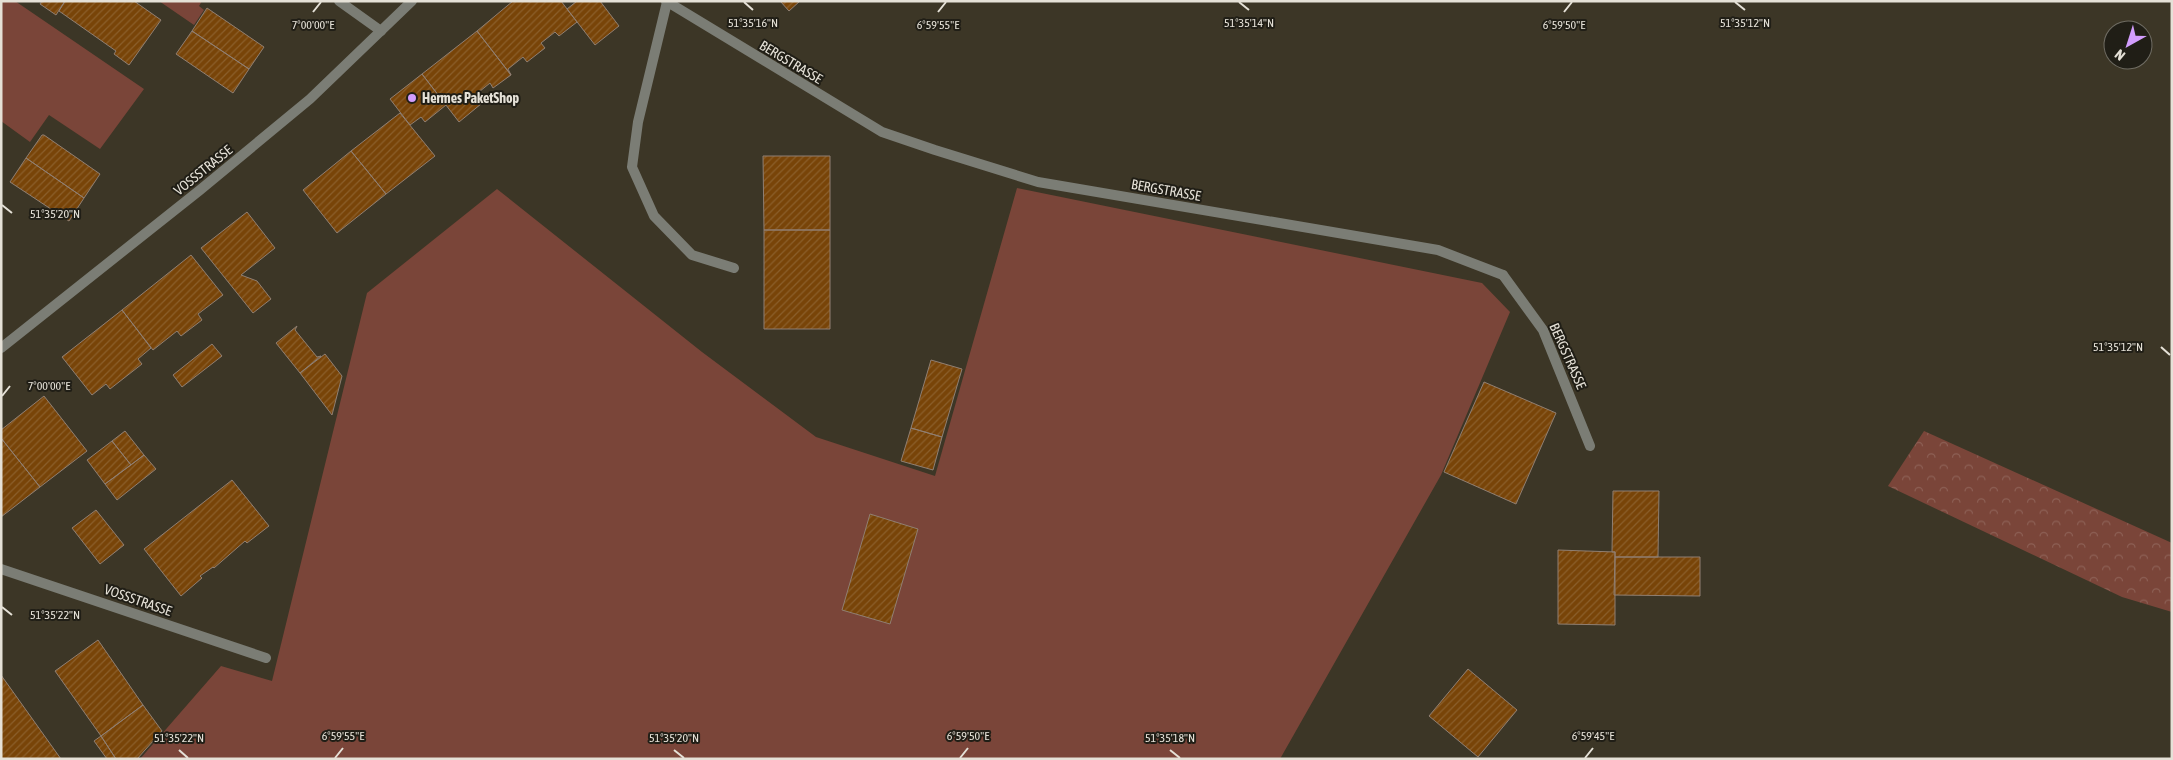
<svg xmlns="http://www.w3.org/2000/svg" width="2173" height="760" font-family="'Asap Condensed',sans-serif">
	<defs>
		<pattern id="forest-crowns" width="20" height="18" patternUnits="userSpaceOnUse" patternTransform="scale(1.25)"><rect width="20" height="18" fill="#7a4539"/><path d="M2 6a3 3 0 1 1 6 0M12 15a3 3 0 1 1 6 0" fill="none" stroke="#8d6055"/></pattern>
		<pattern id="building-hatch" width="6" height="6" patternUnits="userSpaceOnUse" patternTransform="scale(1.25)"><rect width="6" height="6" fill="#784408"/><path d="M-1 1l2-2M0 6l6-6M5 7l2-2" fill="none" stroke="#8b5f2b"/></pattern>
	</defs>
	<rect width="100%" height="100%" fill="#3c3626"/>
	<!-- green -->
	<path fill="#7a4539" d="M1,1H15L144,89L100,149L49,115L30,142L1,121Z
		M159,1H202L199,6L204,10L194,25Z
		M1017,188L1482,283L1510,312L1441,475L1280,759H140L221,666L272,681L367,293L497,189L702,352L816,437L935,476Z"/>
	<!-- forest -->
	<path fill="url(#forest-crowns)" d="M1924,431L2172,543V612L2122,597L1888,486Z"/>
	<!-- building -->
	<path fill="url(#building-hatch)" stroke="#907f72" d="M42,1H65L56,15L40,4Z
		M65,1H134L161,20L129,65L114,54L116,51L59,11Z
		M513,1H561L577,22L559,36L555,32L541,43L545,48L527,62L523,57L508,69L511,75L477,31Z
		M577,1H600L619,26L595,45L567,9Z
		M780,1H800L789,11Z
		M207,8L264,47L249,69L192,31Z
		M192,31L249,69L233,93L176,54Z
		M477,31L511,75L493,88L490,83L474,96L481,104L459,122L422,74Z
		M422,74L446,105L425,122L421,117L410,125L390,99Z
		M400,113L435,156L386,194L351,151Z
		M42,135H44L100,174L84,198L26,158Z
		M351,151L386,194L337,233L303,190Z
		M763,156H830V230H764Z
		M26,158L84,198L69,221L10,182Z
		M247,212L275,248L241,275L257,281L271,299L253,313L201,248Z
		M764,230H830V329H764Z
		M191,255L223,295L198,314L202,320L181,336L177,331L153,350L122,310Z
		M122,310L151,348L138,359L142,364L110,389L106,384L92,395L62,357Z
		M297,326L295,330L317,357L321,356L300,373L276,343Z
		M212,344L222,356L182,387L173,375Z
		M325,354L342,376L332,415L300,373Z
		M931,360L962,369L942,437L911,428Z
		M1484,382L1556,413L1516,504L1444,472Z
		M44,396L87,451L40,487L1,438V430Z
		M911,428L942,437L933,470L901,461Z
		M125,431L144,455L131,465L112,441Z
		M1,438L40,487L1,517Z
		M112,441L131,465L105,484L87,460Z
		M144,455L156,469L117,500L105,484Z
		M232,480L269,526L247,543L245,541L214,568L213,567L200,576L202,578L181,596L144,549Z
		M1613,491H1659L1658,557H1615V552H1612Z
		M96,510L124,545L100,564L72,528Z
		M870,514L918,529L890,624L842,610Z
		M1558,550L1615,552V625L1558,624Z
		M1615,557H1700V596L1614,595Z
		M98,640L143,705L101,736L55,671Z
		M1468,669L1517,710L1478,757L1429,716Z
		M1,675L61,759H1Z
		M143,705L162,731L137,759H116L101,736Z
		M101,736L116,759H107L94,741Z"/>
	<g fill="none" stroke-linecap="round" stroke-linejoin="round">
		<!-- lane -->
		<path stroke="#7b7d75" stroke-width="10" d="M339,1L381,31
			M667,2L638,122L632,167L654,216L692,255L734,268
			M1503,275L1543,330L1590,446
			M1,569L266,658"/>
		<!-- street -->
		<path stroke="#7b7d75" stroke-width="10" d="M666,1L882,132L935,150L1038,182L1438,250L1503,275
			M1,348L200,190L310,99L412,1"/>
	</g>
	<!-- ticks -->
	<path fill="none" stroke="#e5e1d7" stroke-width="2" d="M744,2L753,10M1239,2L1249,10M1735,2L1745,10M313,12L321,2M938,12L946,2M1564,12L1572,2M2,205L12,213M2161,347L2170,355M2,396L10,386M2,607L12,615M179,750L188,758M674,750L684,758M1170,750L1180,758M335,758L343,748M960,758L968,748M1585,758L1593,748"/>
	<!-- markers -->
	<circle fill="#d29dfd" stroke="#201e16" stroke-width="2" cx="412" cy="98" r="5"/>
	<g text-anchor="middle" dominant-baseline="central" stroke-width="4" stroke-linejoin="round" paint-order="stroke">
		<!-- street labels -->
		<g font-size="14" fill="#e5e1d7" stroke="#201e16">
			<text transform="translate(791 62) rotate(31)">BERGSTRASSE</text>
			<text transform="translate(203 170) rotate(-39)">VOSSSTRASSE</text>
			<text transform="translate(1166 190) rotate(10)">BERGSTRASSE</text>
			<text transform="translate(1568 356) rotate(66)">BERGSTRASSE</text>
			<text transform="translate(138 600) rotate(19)">VOSSSTRASSE</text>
		</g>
		<!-- poi labels -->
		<g font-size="14" font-weight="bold" fill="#e5e1d7" stroke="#201e16" text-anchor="start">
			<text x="422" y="98">Hermes PaketShop</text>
		</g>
	</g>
	<g font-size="12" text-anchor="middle" fill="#e5e1d7" stroke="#201e16" stroke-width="4" stroke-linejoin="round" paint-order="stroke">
		<text x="753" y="27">51°35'16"N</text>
		<text x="1249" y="27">51°35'14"N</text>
		<text x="1745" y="27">51°35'12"N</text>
		<text x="313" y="29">7°00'00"E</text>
		<text x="938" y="29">6°59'55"E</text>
		<text x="1564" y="29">6°59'50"E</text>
		<text x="55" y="218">51°35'20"N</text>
		<text x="2118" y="351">51°35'12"N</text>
		<text x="49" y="390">7°00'00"E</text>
		<text x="55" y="619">51°35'22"N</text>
		<text x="343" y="740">6°59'55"E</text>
		<text x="968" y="740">6°59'50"E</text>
		<text x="1593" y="740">6°59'45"E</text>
		<text x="179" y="742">51°35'22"N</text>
		<text x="674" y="742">51°35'20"N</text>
		<text x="1170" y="742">51°35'18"N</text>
	</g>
	<!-- border -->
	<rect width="2173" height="760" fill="none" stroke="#e5e1d7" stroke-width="5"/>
	<!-- north arrow -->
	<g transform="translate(2128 45) rotate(219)"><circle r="24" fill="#201e16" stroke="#6f6c63"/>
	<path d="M0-4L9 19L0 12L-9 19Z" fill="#d29dfd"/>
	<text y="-8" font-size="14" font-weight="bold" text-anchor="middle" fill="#e5e1d7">N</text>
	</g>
</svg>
